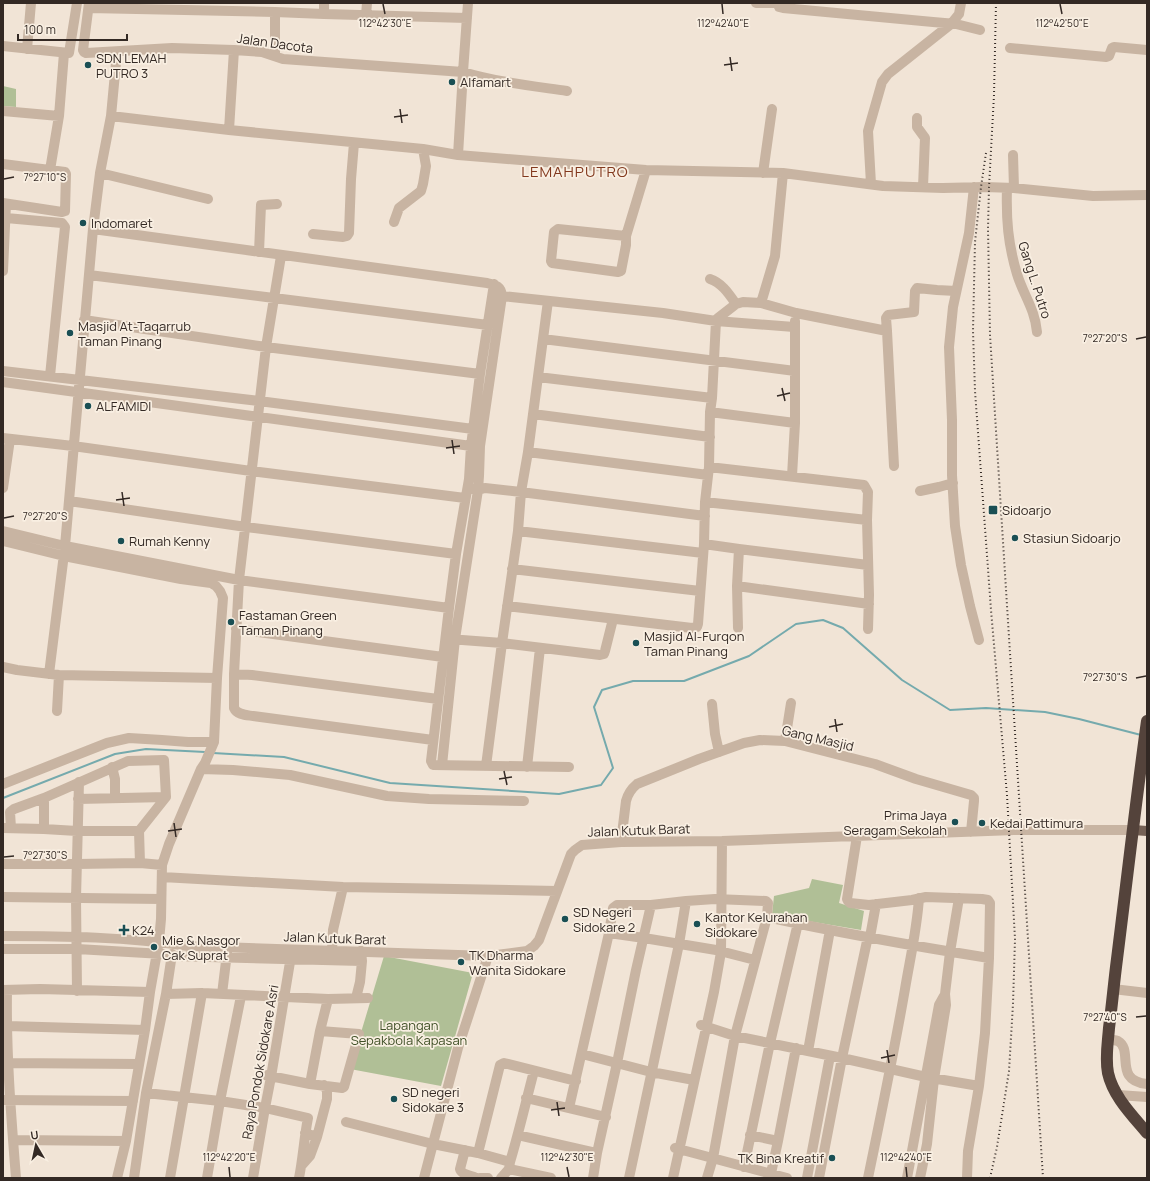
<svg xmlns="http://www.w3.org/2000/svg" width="1150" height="1181" font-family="Manrope,sans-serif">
	<rect width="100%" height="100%" fill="#f1e4d6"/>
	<!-- green -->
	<path fill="#b0bf96" d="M3,86L16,89V107L3,106Z
		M812,879L843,885L839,903L864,911L861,930L772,915L774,896L809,888Z
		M384,956L473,973L441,1086L350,1069Z"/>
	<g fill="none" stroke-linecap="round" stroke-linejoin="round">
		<!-- stream -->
		<path stroke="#75aaad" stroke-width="2" d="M213,753L284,757L390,783L559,794L601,785L613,768L594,707L602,690L633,681H684L749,656L796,624L823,620L843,628L902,680L950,710L986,708L1045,712L1079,719L1141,735
			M3,798L115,754L146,749L205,752"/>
		<!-- minor -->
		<path stroke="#c8b4a2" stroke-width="10" d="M89,3L83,50L84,52L86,53L172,48L234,50L262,52L283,59L463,72C496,82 533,86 567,91
			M756,3H778
			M778,3L779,7L783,8L933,22L956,24L980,30
			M89,8L275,12L324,14L467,18
			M324,14V3
			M366,15L367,3
			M3,46L69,53L77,3
			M1010,48L1106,57L1109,56L1112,48L1114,47L1147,50
			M27,49L31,3
			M275,56V12
			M3,111L59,116
			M111,116L229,130L423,149L458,155L557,163L646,170L783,173L883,186L943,188L985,187L1014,188L1093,196L1147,195
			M917,118V127L925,138L923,187
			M229,130L234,50
			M458,155L463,72L468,3
			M1013,155L1014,188
			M3,164L65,172L66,174L65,211L62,212L3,203
			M50,170L59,116L64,53
			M100,173L208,199
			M763,173L772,109
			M871,184L868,131L882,82L888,74L951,24L959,14L961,3
			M974,187L969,233L953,307L949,347L950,372L952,420V475L955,526L961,565L970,606L979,640
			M1007,188C1006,219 1008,244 1017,274C1023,294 1035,309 1037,332
			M6,218L62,223L65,227L50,376
			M394,222L399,208L421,191L423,184L426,166L423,149
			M93,229L487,283C496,285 501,286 502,296L480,446L479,476L478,490L455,639L442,765
			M313,234L343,237L347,236L349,233L351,179L354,143
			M626,236L558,229L554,232L551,261L552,263L618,272L621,271L626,245V236L646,170
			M259,252L261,205L277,204
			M281,256L266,347L239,580L234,674V708C237,715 246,715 253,716L433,740
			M3,271L6,204
			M89,275L274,298L488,325
			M710,279C722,283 729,294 736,304
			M494,284L480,374L471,446L469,479L456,554L449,608L431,761L433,765L569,767
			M502,296L663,313L716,321L794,327
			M761,303L775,256L783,173
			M84,320L266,347L480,374
			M887,331L886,318L888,315L914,312L915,291L917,288L937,290L956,291
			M543,339L795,371
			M3,371L259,401L473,429
			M538,377L712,398
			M3,382L471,446
			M710,412L795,423
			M533,414L710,437
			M3,438L73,446L251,471L465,498
			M528,452L708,475
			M709,467L864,485L868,492L867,520L869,595L868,629
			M792,476L795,423V321
			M3,488L10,439
			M473,489L478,490L485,488L521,492L705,516
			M920,491L939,487L953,483
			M69,502H76L246,527L456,554
			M705,502L867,520
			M3,531L65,546L239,580L449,608
			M518,531L703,553
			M3,541L64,556L181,579L211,583L216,586L220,591L223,598L217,678
			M704,544L739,549L868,565
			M739,549L737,586L869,604
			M512,569L700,591
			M737,586L738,628
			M507,606L692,628L697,627L698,624L704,544L705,502L709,467L710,412L712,398L716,321L718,318L736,304L743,302L761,303L796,313L887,331L894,466
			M236,629L443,657
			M449,639L502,643L600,655L604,654L605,651L613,619
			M3,667L17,670L59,675L217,678L214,742L205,763L201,769L169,844L162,865L161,919L159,941L150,992L145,1030L126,1141L117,1178
			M49,674L65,546L93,229L100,173L111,116L117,52
			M234,674L252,675L438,699
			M712,704L715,734L719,752
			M57,711L59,675
			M785,741L791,703
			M486,766L502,643L518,531L521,492L528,452L548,301
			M112,767L115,779V797
			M527,767L540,648
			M201,769L233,770L290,775L387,796L429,799L524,801
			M3,784L107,743L129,738L162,740L188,742H214
			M78,799L166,797
			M3,828L44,829L77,831H139
			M11,828L10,812L14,809L44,798L128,761L164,760L166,797L139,831L140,863
			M44,829V798
			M857,836L847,899L848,901L850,903L869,905L912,900L926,897L982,899L988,900L990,903L989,958L985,1033L979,1086L968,1151L967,1178
			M621,842L626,801C628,793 631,789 637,784L699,759L744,743L760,740L785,741L875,764L916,779L971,795L974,798V801L971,832
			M3,864H77L140,863L162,865
			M162,877L343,887L557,891
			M3,897L161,899
			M609,933L644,938L716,950L755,960
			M3,936C65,936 127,937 188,946L488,956L527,951L534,946L539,940L571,854L575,850L582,845L621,842L722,841L1014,830H1133
			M3,949H77L163,954
			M332,951L333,930L343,887
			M171,956L362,961L361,951
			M1113,989L1147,993
			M3,990L40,989L150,992
			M7,990C6,1053 11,1115 16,1178
			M77,991L76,898L79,782
			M166,994L172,954
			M222,994L227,953
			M356,998L360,982L362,961
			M701,1025L735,1036L842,1058L926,1077L979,1086
			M7,1026L145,1030
			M1108,1039C1111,1040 1115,1040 1118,1041C1134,1050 1113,1081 1147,1084
			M808,1051L830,930
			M582,1054L651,1072L694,1080
			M8,1063L139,1064
			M265,1075L310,1084L342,1088L344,1087L359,1034L320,1031
			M310,1084L320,1031L328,999
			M146,1093L220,1101L265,1108L308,1118C304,1138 303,1158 299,1178
			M1118,1095L1147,1097
			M526,1098L606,1117
			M3,1100L133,1101
			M569,1108L609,933L613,908L617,905H651L686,901L715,899L766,901L768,903L767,917C840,933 914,946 989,958
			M346,1122L433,1144L478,1153L510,1162L509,1169L501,1178
			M305,1133L317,1137L327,1099V1091L324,1085
			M518,1135L597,1153
			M750,1135L778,1141
			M13,1140L126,1141
			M675,1148L787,1178
			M465,1150L460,1169C461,1174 469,1175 474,1177V1178
			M478,1153L500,1065L504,1063L576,1081
			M510,1162C519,1132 526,1101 534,1071
			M302,1165L310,1156L317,1137
			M744,1167L770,1043L798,923
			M509,1169L551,1178
			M134,1178L146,1093L166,994L202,993L328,999L368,998
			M170,1178L202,993
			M207,1178L220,1101L241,996
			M253,1178L265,1108L271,1077L292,950
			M424,1178L458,1048L488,956
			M480,1178H488
			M593,1178L597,1153L617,1063L636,970L651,905
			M629,1178L679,944L686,901
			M673,1178L714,992L721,952L722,841
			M707,1178L713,1158L735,1036L767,917
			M770,1178L778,1141L796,1048
			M807,1178L830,1056
			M819,1178L842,1058L867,941L870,937L876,904
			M868,1178C881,1115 894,1052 905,989C910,959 917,929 919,898
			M907,1178L939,1005L944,996
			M920,1178L927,1144L934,1079L946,1005L945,994L950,952L959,898"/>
		<!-- major -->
		<path stroke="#756155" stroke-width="10" d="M1133,830L1147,831"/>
		<!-- highway -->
		<path stroke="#54433b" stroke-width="12" d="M1147,721C1136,800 1127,879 1117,959C1114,982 1112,1005 1109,1028C1108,1042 1105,1058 1108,1073C1113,1096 1132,1115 1147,1133"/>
		<!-- rail -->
		<path stroke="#332924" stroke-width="2" stroke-dasharray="1 3" stroke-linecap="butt" d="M996,3L994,95L989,187L988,229L990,335L1043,1178
			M986,153L981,187L975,242L973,331L975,391L991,610L1007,795L1015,939L1013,1004L1009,1071L997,1147L990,1178"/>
	</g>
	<!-- ticks -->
	<path fill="none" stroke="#332924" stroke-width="1.5" d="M383,4L385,14M722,4L723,14M1060,4L1062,14M730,57L732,71M724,65L738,63M400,109L402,123M394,117L408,115M4,179L14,177M1136,339L1146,337M782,388L785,401M777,396L790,393M452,440L454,454M446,448L460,446M122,492L124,506M116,500L130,498M4,518L14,516M1136,678L1146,676M835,719L837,732M829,727L843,724M504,771L507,785M499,779L512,777M174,823L176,837M168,831L182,829M4,857L14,856M1136,1017L1146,1016M887,1050L889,1063M881,1058L895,1055M557,1102L559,1116M551,1110L565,1108M229,1167L230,1177M567,1167L569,1177M906,1167L907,1177"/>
	<!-- markers -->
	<g fill="#1a4f54" stroke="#f9efe2" stroke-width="1.5">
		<circle cx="88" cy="65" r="4"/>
		<circle cx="452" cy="82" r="4"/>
		<circle cx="83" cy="223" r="4"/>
		<circle cx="70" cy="333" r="4"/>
		<circle cx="88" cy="406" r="4"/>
		<rect x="988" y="505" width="10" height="10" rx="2"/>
		<circle cx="1015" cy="538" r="4"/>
		<circle cx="121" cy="541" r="4"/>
		<circle cx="231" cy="622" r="4"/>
		<circle cx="636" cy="643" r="4"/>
		<circle cx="955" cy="822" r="4"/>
		<circle cx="982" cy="823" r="4"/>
		<circle cx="565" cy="919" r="4"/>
		<circle cx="697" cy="924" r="4"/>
		<path d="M122 924h4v4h4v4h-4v4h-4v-4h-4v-4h4z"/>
		<circle cx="154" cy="947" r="4"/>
		<circle cx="461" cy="962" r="4"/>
		<circle cx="394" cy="1099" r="4"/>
		<circle cx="832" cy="1158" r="4"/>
	</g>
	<g text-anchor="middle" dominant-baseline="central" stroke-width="3.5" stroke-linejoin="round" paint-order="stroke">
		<!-- street labels -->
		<g font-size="13" fill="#332924" stroke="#f9efe2">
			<text transform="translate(275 43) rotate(8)">Jalan Dacota</text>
			<text transform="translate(1035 280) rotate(72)">Gang L. Putro</text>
			<text transform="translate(818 738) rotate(13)">Gang Masjid</text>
			<text transform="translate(639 830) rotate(-2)">Jalan Kutuk Barat</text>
			<text transform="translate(335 938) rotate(2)">Jalan Kutuk Barat</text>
			<text transform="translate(260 1062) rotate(-80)">Raya Pondok Sidokare Asri</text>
		</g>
		<!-- poi labels -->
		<g font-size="13" fill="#332924" stroke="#f9efe2" text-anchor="start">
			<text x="96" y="58">SDN LEMAH<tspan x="96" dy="15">PUTRO 3</tspan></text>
			<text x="460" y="82">Alfamart</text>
			<text x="91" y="223">Indomaret</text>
			<text x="78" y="326">Masjid At-Taqarrub<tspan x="78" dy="15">Taman Pinang</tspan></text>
			<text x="96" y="406">ALFAMIDI</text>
			<text x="1002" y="510">Sidoarjo</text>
			<text x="1023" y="538">Stasiun Sidoarjo</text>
			<text x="129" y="541">Rumah Kenny</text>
			<text x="239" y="615">Fastaman Green<tspan x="239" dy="15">Taman Pinang</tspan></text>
			<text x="644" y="636">Masjid Al-Furqon<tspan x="644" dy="15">Taman Pinang</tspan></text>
			<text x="947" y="815" text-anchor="end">Prima Jaya<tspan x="947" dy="15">Seragam Sekolah</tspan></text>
			<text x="990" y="823">Kedai Pattimura</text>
			<text x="573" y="912">SD Negeri<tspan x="573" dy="15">Sidokare 2</tspan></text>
			<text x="705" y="917">Kantor Kelurahan<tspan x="705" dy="15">Sidokare</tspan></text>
			<text x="132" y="930">K24</text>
			<text x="162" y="940">Mie &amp; Nasgor<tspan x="162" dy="15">Cak Suprat</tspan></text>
			<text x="469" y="955">TK Dharma<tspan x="469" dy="15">Wanita Sidokare</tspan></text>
			<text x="402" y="1092">SD negeri<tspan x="402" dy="15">Sidokare 3</tspan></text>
			<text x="824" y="1158" text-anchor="end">TK Bina Kreatif</text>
		</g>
		<!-- park labels -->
		<g font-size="13" fill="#415128" stroke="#f9efe2">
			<text x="409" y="1025">Lapangan<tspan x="409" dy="15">Sepakbola Kapasan</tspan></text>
		</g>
		<!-- quarter labels -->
		<g font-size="15" letter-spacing="1" fill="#82381d" stroke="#f9efe2">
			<text x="575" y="171">LEMAHPUTRO</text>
		</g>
	</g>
	<g font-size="10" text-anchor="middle" fill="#332924" stroke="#f9efe2" stroke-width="3.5" stroke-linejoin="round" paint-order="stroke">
		<text x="385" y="27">112°42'30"E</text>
		<text x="723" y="27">112°42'40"E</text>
		<text x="1062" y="27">112°42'50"E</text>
		<text x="45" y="181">7°27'10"S</text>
		<text x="1105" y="342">7°27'20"S</text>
		<text x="45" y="520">7°27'20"S</text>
		<text x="1105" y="681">7°27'30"S</text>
		<text x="45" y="859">7°27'30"S</text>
		<text x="1105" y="1021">7°27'40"S</text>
		<text x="229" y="1161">112°42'20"E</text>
		<text x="567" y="1161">112°42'30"E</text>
		<text x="906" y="1161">112°42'40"E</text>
	</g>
	<!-- border -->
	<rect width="1150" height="1181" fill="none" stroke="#332924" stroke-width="8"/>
	<!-- north arrow -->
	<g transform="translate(36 1145) rotate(351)" stroke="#f9efe2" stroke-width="3" paint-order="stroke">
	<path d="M0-3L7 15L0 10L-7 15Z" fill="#332924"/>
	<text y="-6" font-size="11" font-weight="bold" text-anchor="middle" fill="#332924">U</text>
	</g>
	<!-- scale -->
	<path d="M18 34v6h109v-6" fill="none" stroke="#332924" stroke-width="2"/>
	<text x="24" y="34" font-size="12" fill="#332924" stroke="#f9efe2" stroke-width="3" paint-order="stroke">100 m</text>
</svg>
